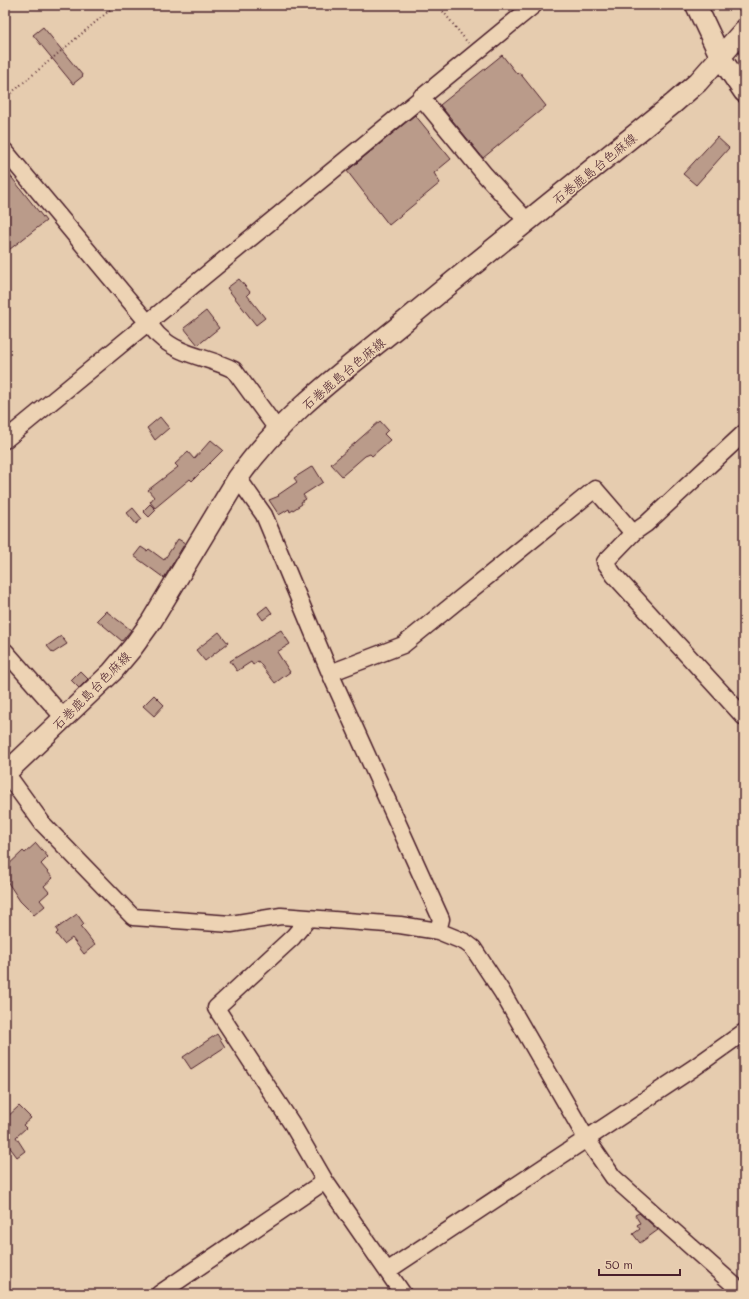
<svg xmlns="http://www.w3.org/2000/svg" width="749" height="1299" font-family="Mali,'Klee One',sans-serif">
	<rect width="100%" height="100%" fill="#e6ccaf"/>
	<filter id="ink" filterUnits="userSpaceOnUse"><feTurbulence type="fractalNoise" baseFrequency=".025" numOctaves="2"/><feDisplacementMap in="SourceGraphic" scale="8" xChannelSelector="R" yChannelSelector="G"/><feConvolveMatrix kernelMatrix="1 2 1 2 8 2 1 2 1" color-interpolation-filters="sRGB"/></filter>
	<g filter="url(#ink)">
		<!-- building -->
		<path fill="#ba9b8a" stroke="#4a1f2b" d="M43,27L83,76L73,84L33,35Z
			M502,55L517,74L519,72L546,106L483,158L440,105Z
			M415,115L451,159L434,173L440,183L389,225L347,171Z
			M717,137L729,148L696,185L683,174Z
			M5,169L46,221L5,253Z
			M239,279L250,292L247,295L265,318L256,325L227,288Z
			M206,311L219,328L198,345L184,328Z
			M160,417L169,428L155,440L147,428Z
			M380,421L388,430L384,434L390,440L372,456L370,454L365,456L342,476L331,464Z
			M211,440L223,450L192,481L190,479L155,508L150,502L154,497L148,490L178,467L175,464L188,452L194,459Z
			M313,466L323,482L303,495L306,499L301,502L302,504L290,512L289,509L279,515L269,500L279,496L278,495L297,482L294,478Z
			M150,504L156,510L149,517L143,511Z
			M133,508L142,519L136,524L127,513Z
			M178,539L185,543L164,578L134,556L141,547L147,551L149,549L164,560Z
			M267,606L272,613L263,620L258,613Z
			M106,611L131,630L122,641L97,620Z
			M281,630L290,644L277,652L290,672L275,683L258,661L253,665L251,662L237,671L230,661Z
			M219,632L228,643L205,661L196,650Z
			M61,636L67,644L53,653L47,646Z
			M80,671L88,679L79,688L71,680Z
			M154,695L164,705L154,716L143,706Z
			M36,843L48,857L41,864L53,878L44,886L49,892L40,900L45,906L34,915L20,901L5,878V868L23,851L25,853Z
			M77,914L84,924L81,927L95,945L84,954L72,938L64,944L56,934L58,932L56,929Z
			M217,1034L225,1047L191,1069L183,1057Z
			M19,1106L31,1118L23,1125L26,1128L16,1137L25,1151L17,1157L5,1141V1119Z
			M639,1213L658,1230L640,1243L633,1234L640,1229L637,1225L640,1223L635,1215Z"/>
		<g fill="none" stroke-linecap="round" stroke-linejoin="round">
			<defs>
				<path id="minor" d="M421,97L485,175L527,221
					M5,151L158,335C181,357 207,356 234,370L277,429
					M744,433L646,524L633,533L605,562L614,575L744,717
					M5,440L534,5
					M238,478L264,515L330,673L441,919L438,931
					M5,651L64,718
					M330,673L403,645L595,489L633,533
					M6,773L43,824L133,917L231,924L281,916L400,925L438,931L465,942L473,948L502,992L586,1138L613,1177L744,1294
					M308,919L293,937L216,1008L292,1124L325,1181L403,1294
					M387,1271L695,1067L744,1032
					M159,1294L325,1181"/>
				<path id="major" d="M696,5L721,58L744,92
					M5,774L112,672L133,647L151,622L238,478C282,415 345,370 404,322C493,248 584,176 674,103L698,82L744,30"/>
			</defs>
			<!-- minor casing -->
			<use href="#minor" stroke="#4a1f2b" stroke-width="19"/>
			<!-- major casing -->
			<use href="#major" stroke="#4a1f2b" stroke-width="23"/>
			<!-- path -->
			<path stroke="#4a1f2b" stroke-width="2" stroke-dasharray="1 3" stroke-linecap="butt" d="M438,5L468,43
				M5,98L116,5"/>
			<!-- minor -->
			<use href="#minor" stroke="#edd3b4" stroke-width="16"/>
			<!-- major -->
			<use href="#major" stroke="#edd3b4" stroke-width="20"/>
		</g>
	</g>
	<g text-anchor="middle" dominant-baseline="central" stroke-width="3" stroke-linejoin="round" paint-order="stroke">
		<!-- street labels -->
		<g font-size="13" fill="#4a1f2b" stroke="#edd3b4">
			<text transform="translate(594 168) rotate(-39)">石巻鹿島台色麻線</text>
			<text transform="translate(343 373) rotate(-40)">石巻鹿島台色麻線</text>
			<text transform="translate(91 690) rotate(-45)">石巻鹿島台色麻線</text>
		</g>
	</g>
	<!-- margin -->
	<rect width="749" height="1299" fill="none" stroke="#edd3b4" stroke-width="20"/>
	<rect x="10" y="10" width="729" height="1279" fill="none" stroke="#4a1f2b" stroke-width="1.5" filter="url(#ink)"/>
	<!-- scale -->
	<path d="M599 1269v6h81v-6" fill="none" stroke="#4a1f2b" stroke-width="2"/>
	<text x="605" y="1269" font-size="12" fill="#4a1f2b" stroke="#edd3b4" stroke-width="3" paint-order="stroke">50 m</text>
</svg>
